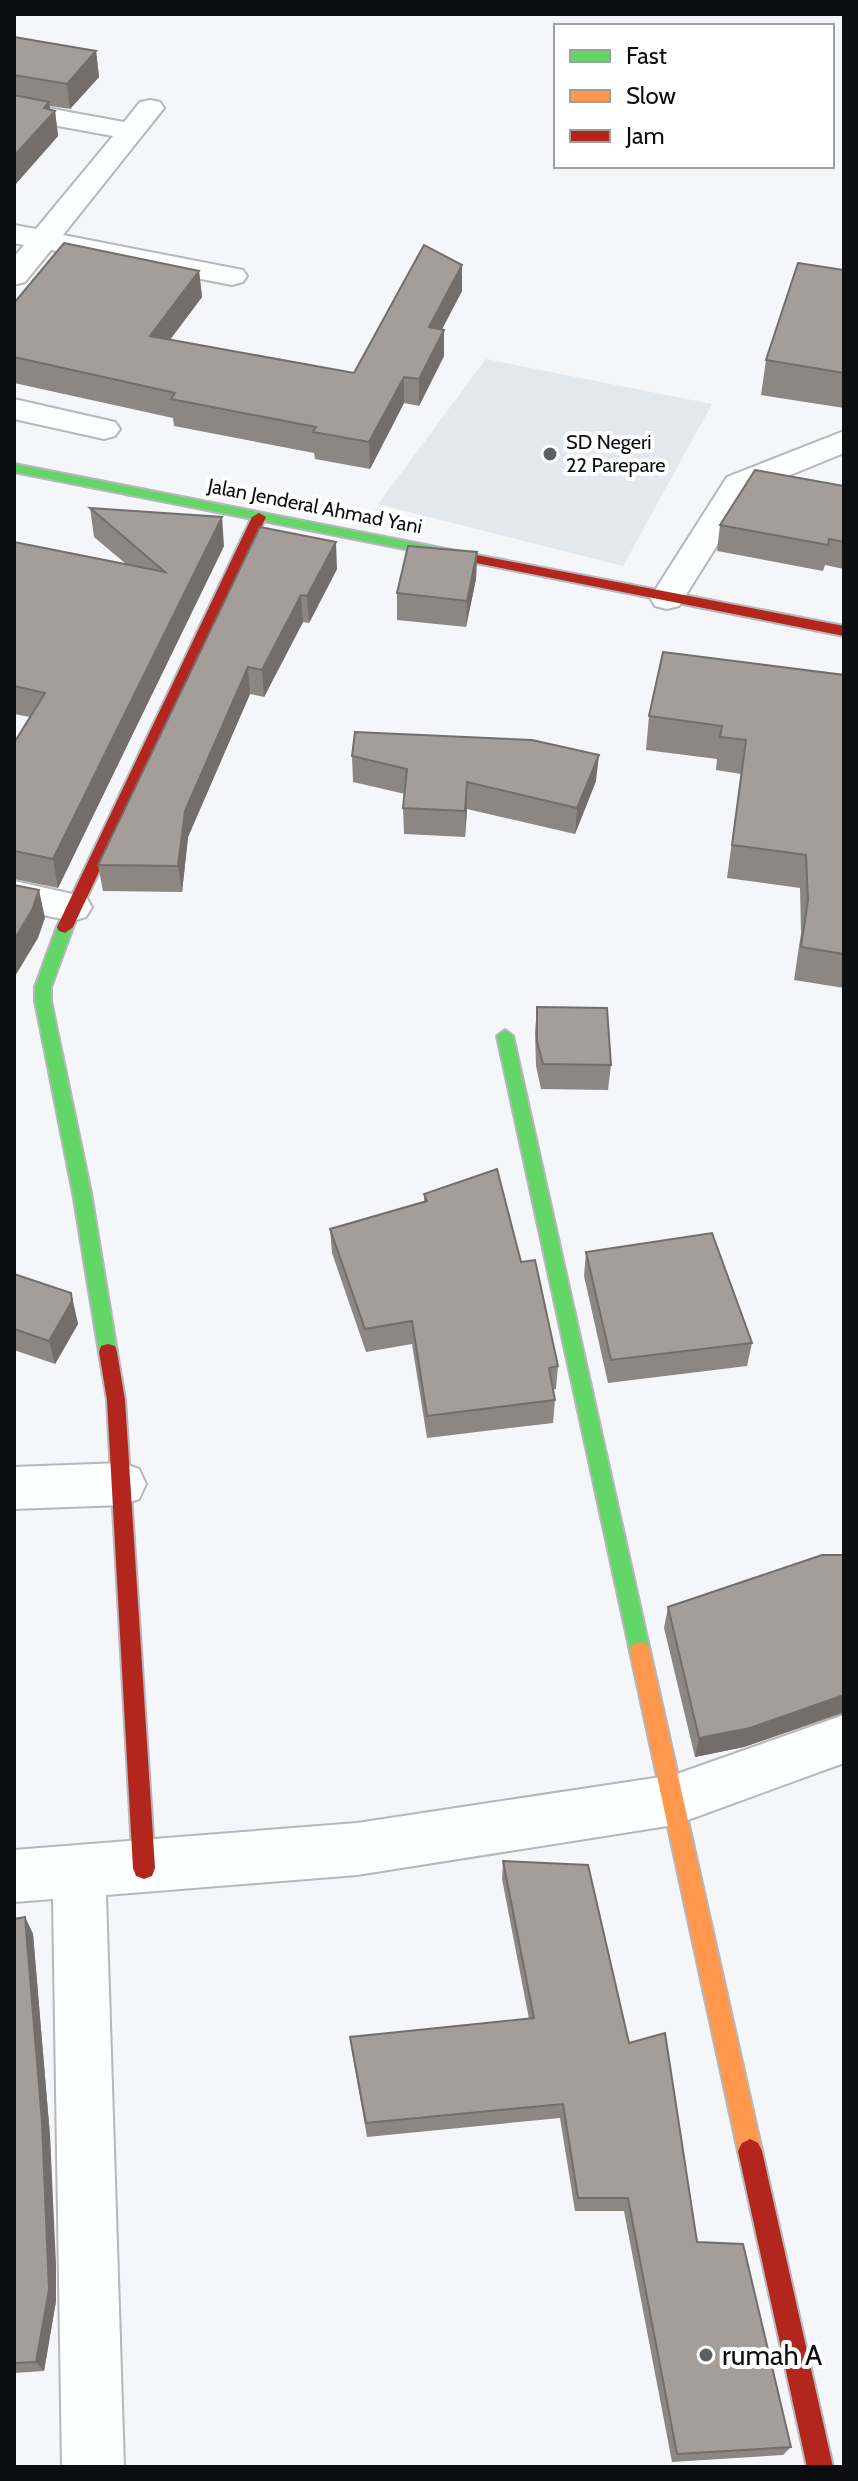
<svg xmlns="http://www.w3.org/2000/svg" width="858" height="2481" font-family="Cabin,sans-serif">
	<rect width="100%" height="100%" fill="#f4f6f9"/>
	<!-- built -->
	<path fill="#e3e8ef" d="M486,359L712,404L623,566L378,504Z"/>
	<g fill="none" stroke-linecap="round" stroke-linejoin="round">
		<defs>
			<path id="street" d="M150,100L160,102L164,108L63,235L243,270L247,276L243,282L232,285L51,250L25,282L14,285V257L24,245L14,243V225L36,229L113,136L14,118V102L124,122L140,102Z
				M14,399L115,422L120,429L115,436L104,439L14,419Z
				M844,431V453L751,491L679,606L667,609L655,606L650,598L727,477Z
				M14,881L86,897L92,907L86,917L72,921L14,909Z
				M122,1463L139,1469L146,1484L139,1499L122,1505L14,1509V1467Z
				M844,1715V1763L674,1825L357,1875L106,1895L124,2467H62L53,1899L14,1902V1850L357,1823L674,1775Z"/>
			<path id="fast" d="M14,464L451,550L458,554L451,558L14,472Z
				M65,921L73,927L51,987V1001L91,1193L117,1352L115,1358L108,1360L101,1358L99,1352L73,1193L35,1001V987L57,927Z
				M505,1030L513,1036L650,1651L647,1658L640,1660L633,1658L630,1651L497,1036Z"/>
			<path id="slow" d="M640,1642L647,1644L650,1651L762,2151L758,2159L750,2163L742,2159L738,2151L630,1651L633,1644Z"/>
			<path id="jam" d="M259,513L266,517L73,927L65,933L59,931L57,927L252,517Z
				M451,550L844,626V636L446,557V551Z
				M108,1344L115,1346L117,1352L125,1400L155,1868L152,1876L144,1879L136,1876L133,1868L107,1400L99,1352L101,1346Z
				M750,2139L758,2143L762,2151L833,2467H807L738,2151L742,2143Z"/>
		</defs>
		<!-- street casing -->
		<use href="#street" stroke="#b5b7b9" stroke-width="4"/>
		<!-- fast casing -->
		<use href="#fast" stroke="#b5b7b9" stroke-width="4"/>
		<!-- slow casing -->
		<use href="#slow" stroke="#b5b7b9" stroke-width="4"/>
		<!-- jam casing -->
		<use href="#jam" stroke="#b5b7b9" stroke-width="4"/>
		<!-- street -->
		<use href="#street" fill="#fdfefe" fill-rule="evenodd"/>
		<!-- fast -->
		<use href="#fast" fill="#63d668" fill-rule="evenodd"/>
		<!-- slow -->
		<use href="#slow" fill="#ff974d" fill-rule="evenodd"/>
		<!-- jam -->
		<use href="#jam" fill="#b3261e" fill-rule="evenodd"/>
	</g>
	<!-- wall -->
	<path fill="#8d8784" d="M14,37L96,51L99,77L70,109L50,106V110L55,111L58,136L14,186Z
		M462,265V291L442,329L444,330V356L419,406L404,403L370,469L315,459L314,453L174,426L173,418L14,383V303L199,271L202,297L170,340L354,373Z
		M844,270V408L761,395L766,360Z
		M844,486V569L825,565L823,571L717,551L720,525Z
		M90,508L224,546L58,888L14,879V743L30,717L14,714V542L126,564L94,537Z
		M260,527L337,569L309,623L303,622L264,697L250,694L188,837L182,892L103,891L98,865Z
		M477,552L476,579L466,627L397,620V593Z
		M844,675V988L794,980L801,933L800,888L727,878L741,774L716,770L717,759L646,750L649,716Z
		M352,756L596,781L575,834L467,809L465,837L404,834L403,808L405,794L353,782Z
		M537,1007L611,1065L608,1090L541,1089L536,1066L535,1032Z
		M424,1194L521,1262L558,1366L556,1389L553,1390L555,1400L553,1423L427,1438L412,1344L366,1352L332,1253L330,1229L424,1202Z
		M586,1252L752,1343L747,1366L608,1383L584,1276Z
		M14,1274L71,1293L78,1324L55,1364L14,1350Z
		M844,1555V1713L744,1747L695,1757L664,1628L668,1607Z
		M503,1861L629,2043L697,2242L791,2447L783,2455L672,2462L624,2211H575L560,2118L367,2137L352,2052L350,2037L529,2019L502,1879Z
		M25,1917L33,1934L50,2136L56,2301L44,2371L14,2373V1919Z"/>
	<!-- shaded-wall -->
	<path fill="#736e6b" d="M96,51L99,77L70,109L67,84Z
		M49,102L51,115L55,111L58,136L14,186V156L44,108Z
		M462,265V291L429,354V327Z
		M199,271L202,297L153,362L150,336Z
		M444,330V356L419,406V379Z
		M404,377V403L370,469L369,442Z
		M222,517L224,546L58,888L53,859Z
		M336,542L337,569L309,623L307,596Z
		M477,552L476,579L466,627L467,601Z
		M301,595L303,622L264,697L262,670Z
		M248,667L250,694L188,837L182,892L178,866L185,811Z
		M599,755L596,781L575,834L577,808Z
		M467,782V809L465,837V811Z
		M39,890L45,918L38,938L14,978V940Z
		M71,1293L78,1324L55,1364L49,1341Z
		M844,1695L843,1712L744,1747L695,1757L699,1738Z
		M25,1917L33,1934L50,2136L56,2264V2301L44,2371L36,2362Z"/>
	<!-- building -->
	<path fill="#a49d99" stroke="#736e6b" stroke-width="2" d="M14,37L96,51L67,84L14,75Z
		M14,95L49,102L44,108L55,111L14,156Z
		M64,243L199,271L150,336L354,373L424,245L462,265L429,327L444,330L419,379L404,377L369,442L313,432L316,427L171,399L175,393L14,357V303Z
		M798,263L844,270V373L766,360Z
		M755,470L844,486V542L829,539L828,545L720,525Z
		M90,508L222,517L53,859L14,851V743L45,693L14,686V542L165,572Z
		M260,527L336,542L307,596L301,595L262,670L248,667L185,811L178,866L98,865Z
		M408,546L477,552L467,601L397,593Z
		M663,652L844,675V954L801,947L808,900L806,855L732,845L746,740L720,737L722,726L649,716Z
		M355,732L532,740L599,755L577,808L467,782L465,811L403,808L407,769L352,756Z
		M14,885L39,890L32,910L14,940Z
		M537,1007L607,1008L611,1065L543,1064L537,1041Z
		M497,1169L521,1262L535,1260L558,1366L549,1368L555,1400L427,1416L412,1321L365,1329L330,1229L427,1201L424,1194Z
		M712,1233L752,1343L611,1360L586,1252Z
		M14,1274L71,1293L72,1301L49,1341L14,1329Z
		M822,1555H844V1695L750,1728L699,1738L668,1607Z
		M503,1861L588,1865L629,2043L665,2033L697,2242L743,2244L791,2447L677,2454L628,2198H578L563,2104L366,2123L350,2037L534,2018Z
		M25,1917L42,2122L49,2290L36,2362L14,2363V1919Z"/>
	<!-- markers -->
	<g fill="#5e5f62" stroke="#fff" stroke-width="3">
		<circle cx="550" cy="454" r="8"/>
		<circle cx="706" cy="2355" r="8"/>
	</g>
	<g text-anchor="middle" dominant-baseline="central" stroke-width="8" stroke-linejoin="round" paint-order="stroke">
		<!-- far-poi labels -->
		<g font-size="20" fill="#0d0e10" stroke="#fff" text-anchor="start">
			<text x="566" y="442">SD Negeri<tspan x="566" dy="23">22 Parepare</tspan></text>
		</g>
		<!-- far-street labels -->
		<g font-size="20" fill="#0d0e10" stroke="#fff">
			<text transform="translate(315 506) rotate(11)">Jalan Jenderal Ahmad Yani</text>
		</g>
		<!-- near-poi labels -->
		<g font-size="28" fill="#0d0e10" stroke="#fff" text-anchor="start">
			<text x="722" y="2355">rumah A</text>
		</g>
	</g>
	<!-- border -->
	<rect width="858" height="2481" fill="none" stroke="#0d0e10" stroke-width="32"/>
	<!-- legend -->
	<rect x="554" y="24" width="280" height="144" fill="#ffffff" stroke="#9e9f9f" stroke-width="2"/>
	<rect x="570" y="50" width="40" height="12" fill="#63d668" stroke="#9e9f9f" stroke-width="2"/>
	<text x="626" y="64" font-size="24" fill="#0d0e10">Fast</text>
	<rect x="570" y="90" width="40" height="12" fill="#ff974d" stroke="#9e9f9f" stroke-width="2"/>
	<text x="626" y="104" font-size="24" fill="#0d0e10">Slow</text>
	<rect x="570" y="130" width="40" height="12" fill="#b3261e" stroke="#9e9f9f" stroke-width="2"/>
	<text x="626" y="144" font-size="24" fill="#0d0e10">Jam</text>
</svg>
